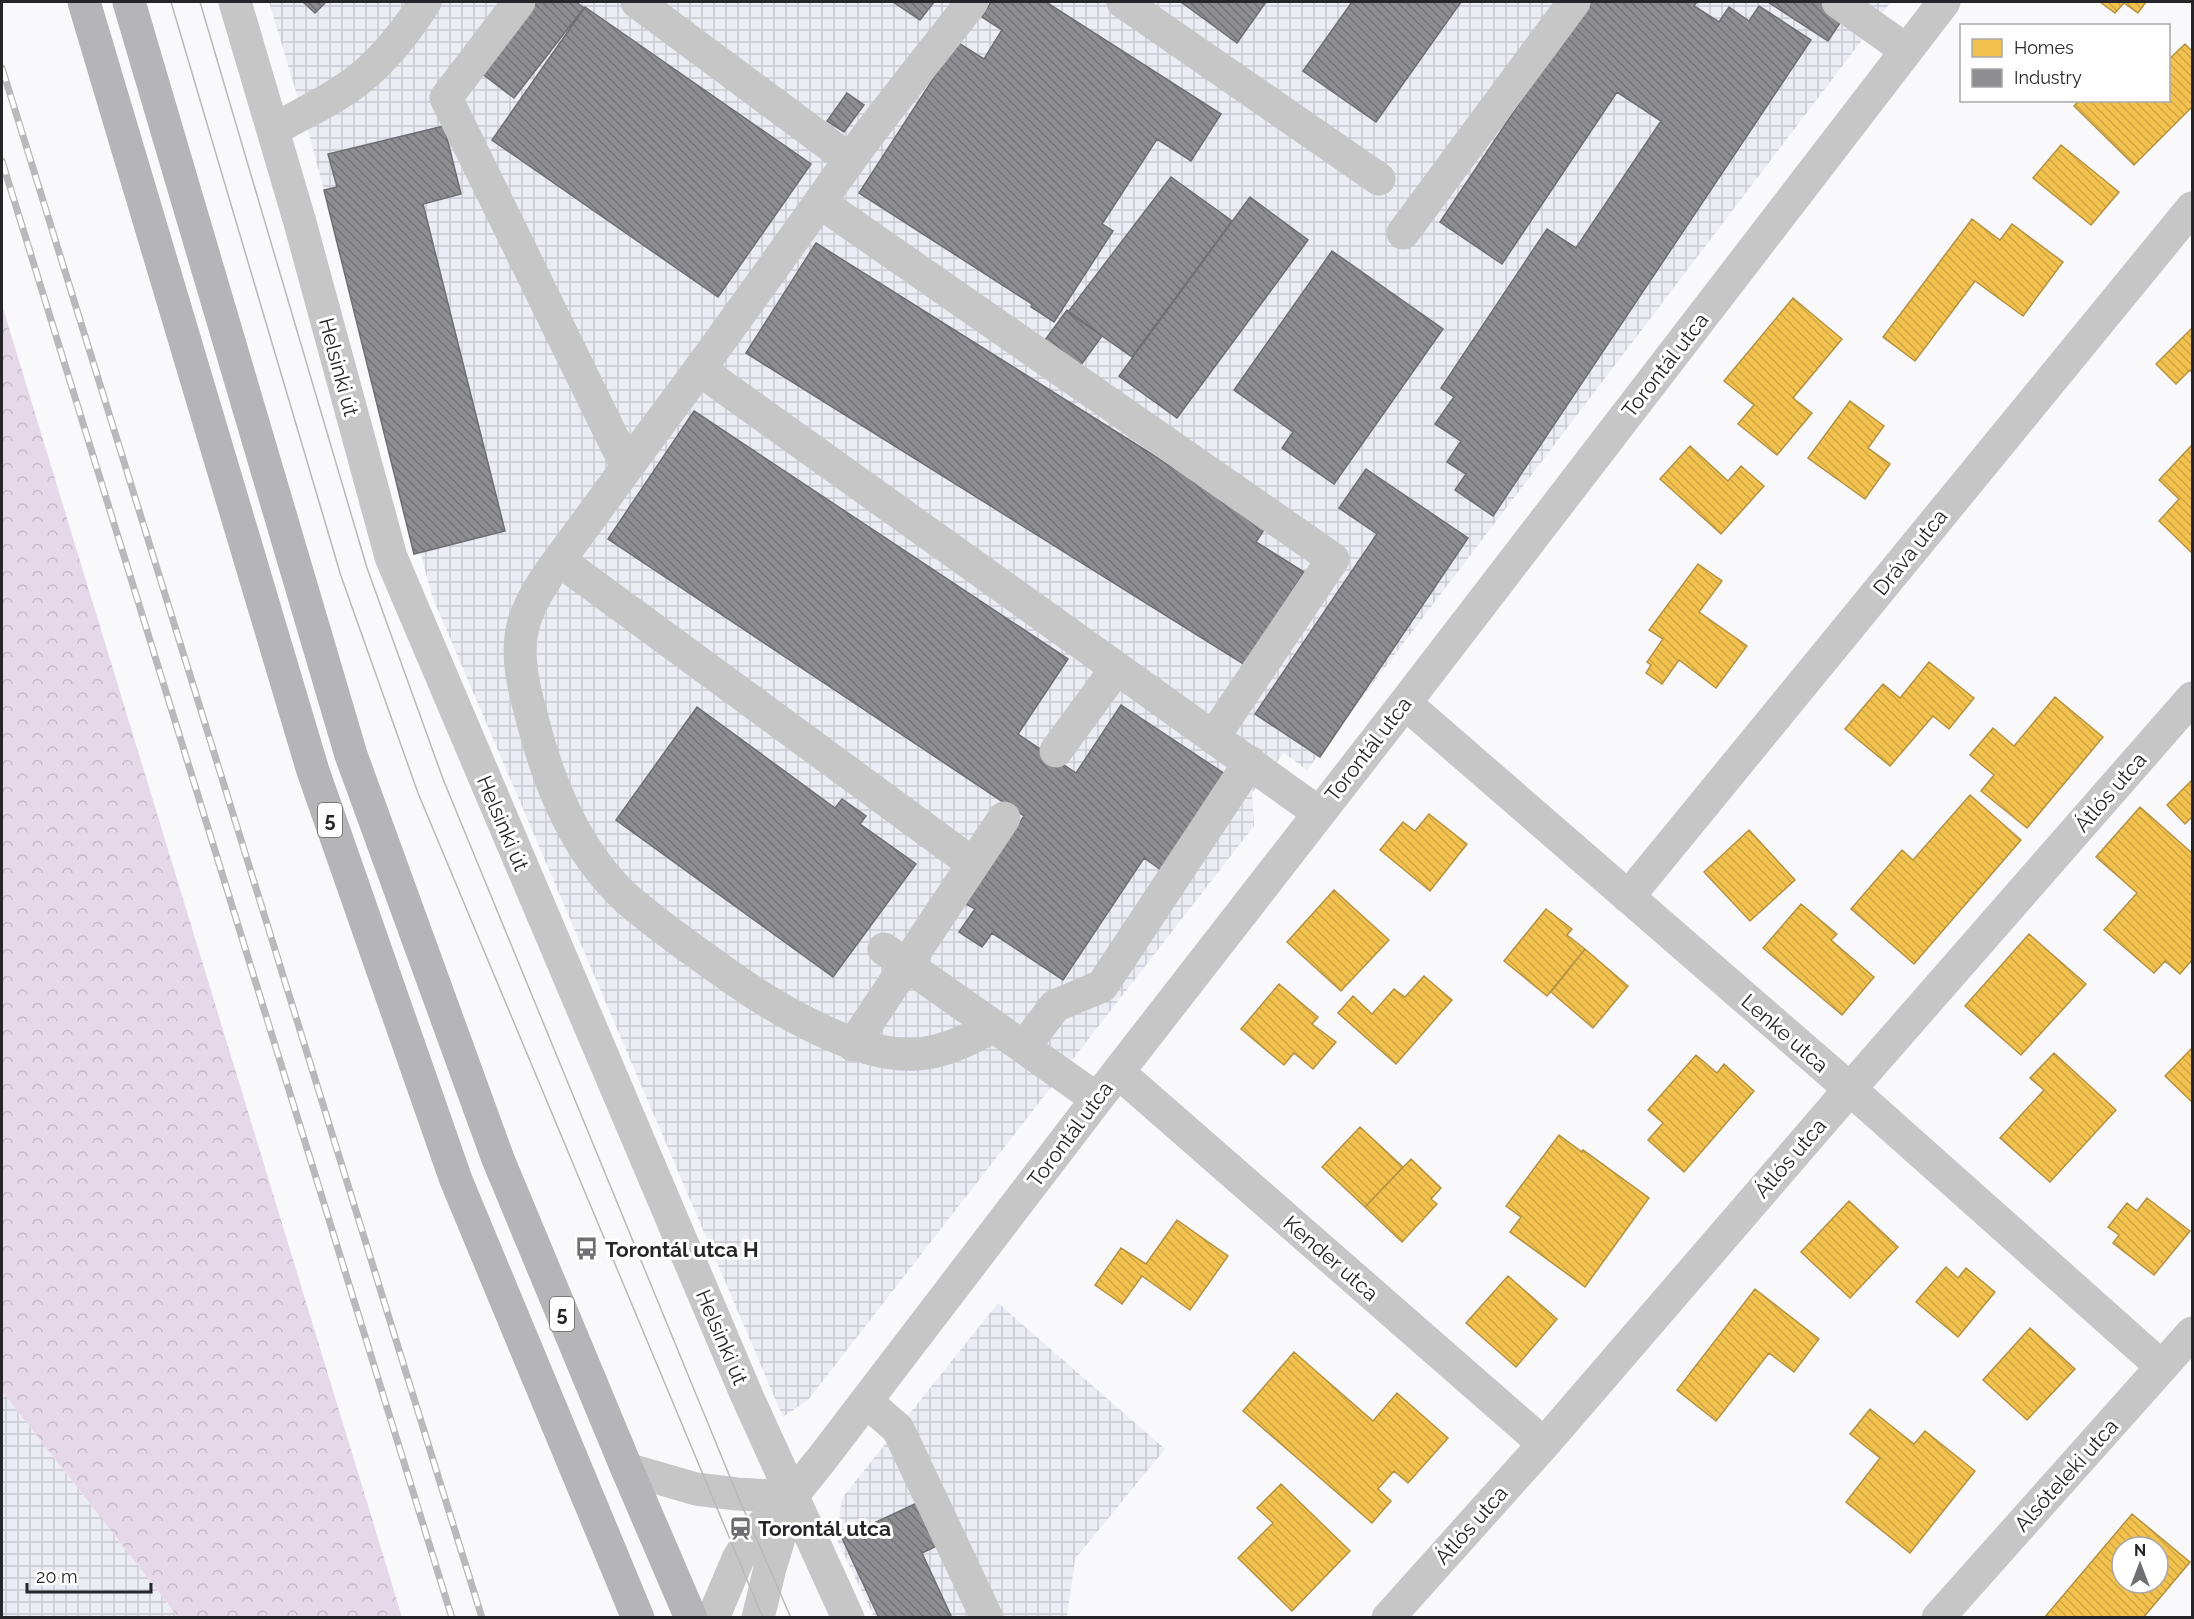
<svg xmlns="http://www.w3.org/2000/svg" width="2194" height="1619" font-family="Raleway,sans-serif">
	<defs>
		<pattern id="industrial-grid" width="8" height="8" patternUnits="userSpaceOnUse" patternTransform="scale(1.5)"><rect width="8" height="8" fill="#ebecf4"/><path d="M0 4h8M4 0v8" fill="none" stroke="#c9cad1"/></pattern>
		<pattern id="forest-crowns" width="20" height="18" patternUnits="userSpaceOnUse" patternTransform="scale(1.5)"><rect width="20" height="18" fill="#e5d9e9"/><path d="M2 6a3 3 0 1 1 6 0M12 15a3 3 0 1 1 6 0" fill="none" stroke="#c4bac8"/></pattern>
		<pattern id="homes-back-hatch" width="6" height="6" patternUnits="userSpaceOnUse" patternTransform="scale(1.5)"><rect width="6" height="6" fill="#f2c14e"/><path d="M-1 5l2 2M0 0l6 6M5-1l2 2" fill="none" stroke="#cfa644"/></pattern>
		<pattern id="industry-back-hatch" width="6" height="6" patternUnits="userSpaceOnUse" patternTransform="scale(1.5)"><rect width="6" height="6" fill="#8d8d92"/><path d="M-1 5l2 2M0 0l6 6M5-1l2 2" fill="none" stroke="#737377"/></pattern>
	</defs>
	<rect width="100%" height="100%" fill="#f9f9fc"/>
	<!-- industrial -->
	<path fill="url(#industrial-grid)" d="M269,2H1891L1307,770L1284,753L1252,793L1254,826L808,1400L783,1417L432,596L310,138Z
		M998,1303L1165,1449L1075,1559L1067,1617H874L836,1538L842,1498Z
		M2,1391L178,1617H2Z"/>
	<!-- forest -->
	<path fill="url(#forest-crowns)" d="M2,305L402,1617H178L2,1391Z"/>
	<!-- homes -->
	<path fill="url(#homes-back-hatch)" stroke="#b49243" stroke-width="1.5" fill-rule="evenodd" d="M2100,2H2146L2138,13L2124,3L2115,13Z
		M2185,44L2192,51V107L2134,165L2074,106L2080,100H2168V60Z
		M2061,145L2119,192L2091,225L2033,178Z
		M1972,219L2000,240L2012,224L2063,262L2023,316L1975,281L1915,361L1883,337Z
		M1793,298L1842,339L1793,398L1812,413L1777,455L1738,424L1754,405L1724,381Z
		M2192,328V372L2190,370L2176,384L2156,364Z
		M1850,401L1884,426L1868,448L1890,464L1865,499L1808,458Z
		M2192,445V553L2159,521L2179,499L2159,480Z
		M1690,446L1728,481L1741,466L1764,486L1721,534L1660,479Z
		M1698,564L1722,581L1699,612L1747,646L1716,688L1679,660L1662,684L1646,673L1651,665L1647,662L1663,639L1649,630Z
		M1929,662L1974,698L1949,729L1933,716L1890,766L1845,729L1883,684L1900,698Z
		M2055,697L2103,737L2027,828L1981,791L1994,775L1970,755L1993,728L2014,746Z
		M2192,780V817L2185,824L2167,805Z
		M1970,795L2021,840L1914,964L1851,909L1902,850L1913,860Z
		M2140,807L2192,853V960L2180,974L2165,961L2154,973L2104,930L2137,893L2096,857Z
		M1429,814L1467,844L1430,891L1380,850L1403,822L1415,831Z
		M1749,830L1795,880L1750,921L1704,872Z
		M1334,890L1389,940L1341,991L1287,942Z
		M1801,904L1837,934L1831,940L1874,977L1842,1015L1763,948Z
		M1546,909L1572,929L1567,935L1585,949L1547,996L1504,961Z
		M2029,934L2086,984L2021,1055L1965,1006Z
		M1585,949L1628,986L1593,1028L1551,992Z
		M1424,976L1452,1000L1396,1064L1338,1013L1353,996L1372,1014L1394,989L1405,997Z
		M1279,984L1318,1017L1312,1024L1336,1042L1313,1069L1294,1053L1284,1065L1241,1029Z
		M2191,1049L2192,1051V1102L2165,1076Z
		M2054,1053L2116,1110L2050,1182L2000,1138L2044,1090L2030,1078Z
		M1696,1055L1717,1073L1724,1064L1754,1091L1684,1172L1648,1140L1663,1123L1648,1110Z
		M1360,1127L1403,1167L1365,1207L1322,1167Z
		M1559,1135L1582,1152L1583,1150L1649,1198L1585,1287L1510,1232L1521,1217L1506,1206Z
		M1411,1159L1441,1188L1431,1199L1437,1204L1402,1242L1365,1207Z
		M2147,1198L2190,1231L2154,1275L2113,1243L2119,1235L2108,1227L2127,1203L2137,1211Z
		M1849,1201L1898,1247L1850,1298L1801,1252Z
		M1177,1220L1228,1256L1190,1310L1142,1276L1122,1304L1095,1285L1121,1248L1146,1264Z
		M1946,1267L1958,1278L1966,1268L1995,1292L1958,1337L1916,1302Z
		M1508,1276L1557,1319L1516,1367L1466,1323Z
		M1755,1289L1819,1339L1794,1372L1769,1353L1716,1421L1677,1390Z
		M2030,1328L2075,1369L2027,1420L1983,1380Z
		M1294,1352L1373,1421L1397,1393L1448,1438L1408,1483L1394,1471L1378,1489L1391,1501L1372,1523L1243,1411Z
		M1870,1409L1914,1444L1925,1431L1975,1471L1910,1553L1846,1502L1880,1458L1850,1434Z
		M1281,1484L1350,1551L1292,1611L1238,1558L1273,1523L1257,1508Z
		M2132,1514L2190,1562L2143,1618H2044ZM2122,1547H2158V1583H2122Z"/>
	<!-- industry -->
	<path fill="url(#industry-back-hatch)" stroke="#6e6e73" stroke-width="1.5" d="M303,2H326L315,13Z
		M534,2H576L584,8L514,98L480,72Z
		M893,2H934L920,20Z
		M991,2H1046L1221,114L1191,161L1157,139L1102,224L1113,231L1054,322L1031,307L1032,304L859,193L957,42L984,59L1002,30L982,17Z
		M1181,2H1266L1237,43Z
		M1352,2H1461L1376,122L1303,71Z
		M1587,2H1697L1694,6L1719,22L1729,7L1749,21L1759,6L1811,40L1493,516L1455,490L1466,474L1447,462L1461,441L1435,424L1454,397L1441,388L1547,229L1576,248L1661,121L1617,92L1502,264L1440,222Z
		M1768,2H1828L1846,14L1828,41Z
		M585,7L811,164L718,297L492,140Z
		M847,93L864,105L844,132L827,121Z
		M444,126L461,194L423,204L505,531L414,554L324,190L337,187L328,154Z
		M1171,177L1232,221L1132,357L1068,312Z
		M1250,197L1308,240L1177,418L1119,376Z
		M816,243L1185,475L1271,519L1256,542L1304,572L1245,665L746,353Z
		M1332,251L1443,329L1334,484L1282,448L1293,432L1234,390Z
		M1067,310L1102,336L1081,365L1045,340Z
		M694,411L1068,659L1018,734L1076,773L1121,705L1228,776L1164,872L1144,858L1063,980L992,933L982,947L959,932L975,909L966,904L1024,816L608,539Z
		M1366,469L1468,538L1320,757L1255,714L1377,534L1339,508Z
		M697,707L835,808L842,799L866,816L860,824L916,864L833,977L616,820Z
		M919,1502L939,1545L922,1553L952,1618H879L842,1538Z"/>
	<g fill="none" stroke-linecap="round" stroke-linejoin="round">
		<!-- minor -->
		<path stroke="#c6c6c7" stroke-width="33" d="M235,2L299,219L391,557L747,1396L848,1618
			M519,2L446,98L627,467
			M637,2L850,160
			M972,2C931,55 888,107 849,161C785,251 722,340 656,428C629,464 603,501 576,537C557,563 531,594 523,626C515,657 525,692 533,722C550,787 576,851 626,898C658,926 693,950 728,975C774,1008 859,1059 918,1054C945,1052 970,1039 994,1026
			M1123,2L1379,179
			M1838,2L1906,50
			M273,130C301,114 333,100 358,80C385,59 407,30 425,2
			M821,203L1333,559L1214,736
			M1403,233L1574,2
			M700,370L1319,813
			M559,560L973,864
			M1405,703L1850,1089L2162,1367
			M1056,751L1116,669
			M1628,897L2192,208
			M884,949L1097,1099
			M853,1045L1004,818
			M1024,1047L1055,1006L1102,986L1250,762
			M1118,1072L1544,1444
			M867,1402L898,1429L987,1618
			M627,1469L696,1489L737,1494L791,1497
			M713,1618L738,1559L754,1533L791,1497L821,1460L1097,1099L1405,703L1944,2
			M758,1618L770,1568L791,1499
			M1388,1618L1544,1444L1850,1089L2192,698
			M1938,1618L2192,1333"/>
		<!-- major -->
		<path stroke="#b5b4b7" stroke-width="33" d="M84,2L313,771L456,1180L638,1618
			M129,2L351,755L498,1159L627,1469L691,1618"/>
		<!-- tram -->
		<path stroke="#b9b9bb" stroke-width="1.5" d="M171,2L341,576L418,793L763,1618
			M200,2L367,568L443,779L737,1494L791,1618"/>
		<defs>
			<path id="rail" d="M2,68L482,1618
				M2,161L452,1618"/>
		</defs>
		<!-- rail casing -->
		<use href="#rail" stroke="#b9b9bb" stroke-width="7"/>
		<!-- rail -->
		<use href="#rail" stroke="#fff" stroke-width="4.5" stroke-dasharray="14" stroke-linecap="butt"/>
	</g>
	<!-- icons -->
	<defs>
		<symbol id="bus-bare" viewBox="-9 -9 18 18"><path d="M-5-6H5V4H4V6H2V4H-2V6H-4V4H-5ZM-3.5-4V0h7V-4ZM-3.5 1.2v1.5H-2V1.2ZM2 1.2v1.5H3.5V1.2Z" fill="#6f6f74" stroke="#fff" stroke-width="2.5" paint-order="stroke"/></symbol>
		<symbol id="station-bare" viewBox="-9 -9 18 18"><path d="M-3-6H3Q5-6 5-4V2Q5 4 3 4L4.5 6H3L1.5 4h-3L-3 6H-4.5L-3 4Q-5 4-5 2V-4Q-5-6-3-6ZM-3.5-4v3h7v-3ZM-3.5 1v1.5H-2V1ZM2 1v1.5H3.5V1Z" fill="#6f6f74" stroke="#fff" stroke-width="2.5" paint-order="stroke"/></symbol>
	</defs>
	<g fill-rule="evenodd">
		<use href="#bus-bare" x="570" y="1232" width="33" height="33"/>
		<use href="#station-bare" x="724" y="1512" width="33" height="33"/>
	</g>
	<g text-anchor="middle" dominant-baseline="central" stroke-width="6" stroke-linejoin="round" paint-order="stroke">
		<!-- shield labels -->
		<g fill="#fff" stroke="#66666a" stroke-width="1.5">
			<rect x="318" y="803" width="24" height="34" rx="4.5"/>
			<rect x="550" y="1297" width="24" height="34" rx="4.5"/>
		</g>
		<g font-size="20" font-weight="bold" fill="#25252a">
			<text x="330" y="820">5</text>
			<text x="562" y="1314">5</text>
		</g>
		<!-- street labels -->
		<g font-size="21" fill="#25252a" stroke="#fff">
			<text transform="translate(1665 365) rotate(-52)">Torontál utca</text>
			<text transform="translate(339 367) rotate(75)">Helsinki út</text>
			<text transform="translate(1910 552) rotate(-51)">Dráva utca</text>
			<text transform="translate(1368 749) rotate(-52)">Torontál utca</text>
			<text transform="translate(2110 792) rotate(-49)">Átlós utca</text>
			<text transform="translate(503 823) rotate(67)">Helsinki út</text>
			<text transform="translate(1785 1033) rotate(41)">Lenke utca</text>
			<text transform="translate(1070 1134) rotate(-53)">Torontál utca</text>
			<text transform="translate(1790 1158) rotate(-49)">Átlós utca</text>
			<text transform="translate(1331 1258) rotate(41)">Kender utca</text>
			<text transform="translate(722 1337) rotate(67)">Helsinki út</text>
			<text transform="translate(2066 1475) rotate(-48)">Alsóteleki utca</text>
			<text transform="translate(1471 1525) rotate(-48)">Átlós utca</text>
		</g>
		<!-- poi labels -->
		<g font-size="21" font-weight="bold" fill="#25252a" stroke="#fff" text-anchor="start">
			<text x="605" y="1249">Torontál utca H</text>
			<text x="758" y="1528">Torontál utca</text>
		</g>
	</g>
	<!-- border -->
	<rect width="2194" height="1619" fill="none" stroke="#25252a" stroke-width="6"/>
	<!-- legend -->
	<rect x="1960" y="24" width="210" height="78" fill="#ffffff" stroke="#a8a8aa" stroke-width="1.5"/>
	<rect x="1972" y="39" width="30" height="18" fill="#f2c14e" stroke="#a8a8aa" stroke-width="1.5"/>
	<text x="2014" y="54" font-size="18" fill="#25252a">Homes</text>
	<rect x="1972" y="69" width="30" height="18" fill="#8d8d92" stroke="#a8a8aa" stroke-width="1.5"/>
	<text x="2014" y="84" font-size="18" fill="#25252a">Industry</text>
	<!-- north arrow -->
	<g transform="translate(2140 1565)"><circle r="28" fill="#ffffff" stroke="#a8a8aa" stroke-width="1.5"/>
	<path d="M0-4.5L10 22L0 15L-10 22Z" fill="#6f6f74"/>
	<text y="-9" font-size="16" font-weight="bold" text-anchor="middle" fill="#25252a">N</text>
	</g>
	<!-- scale -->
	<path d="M27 1583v9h124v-9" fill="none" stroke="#25252a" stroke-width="3"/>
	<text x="36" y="1583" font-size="18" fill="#25252a" stroke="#ffffff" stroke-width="4.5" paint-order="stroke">20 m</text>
</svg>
